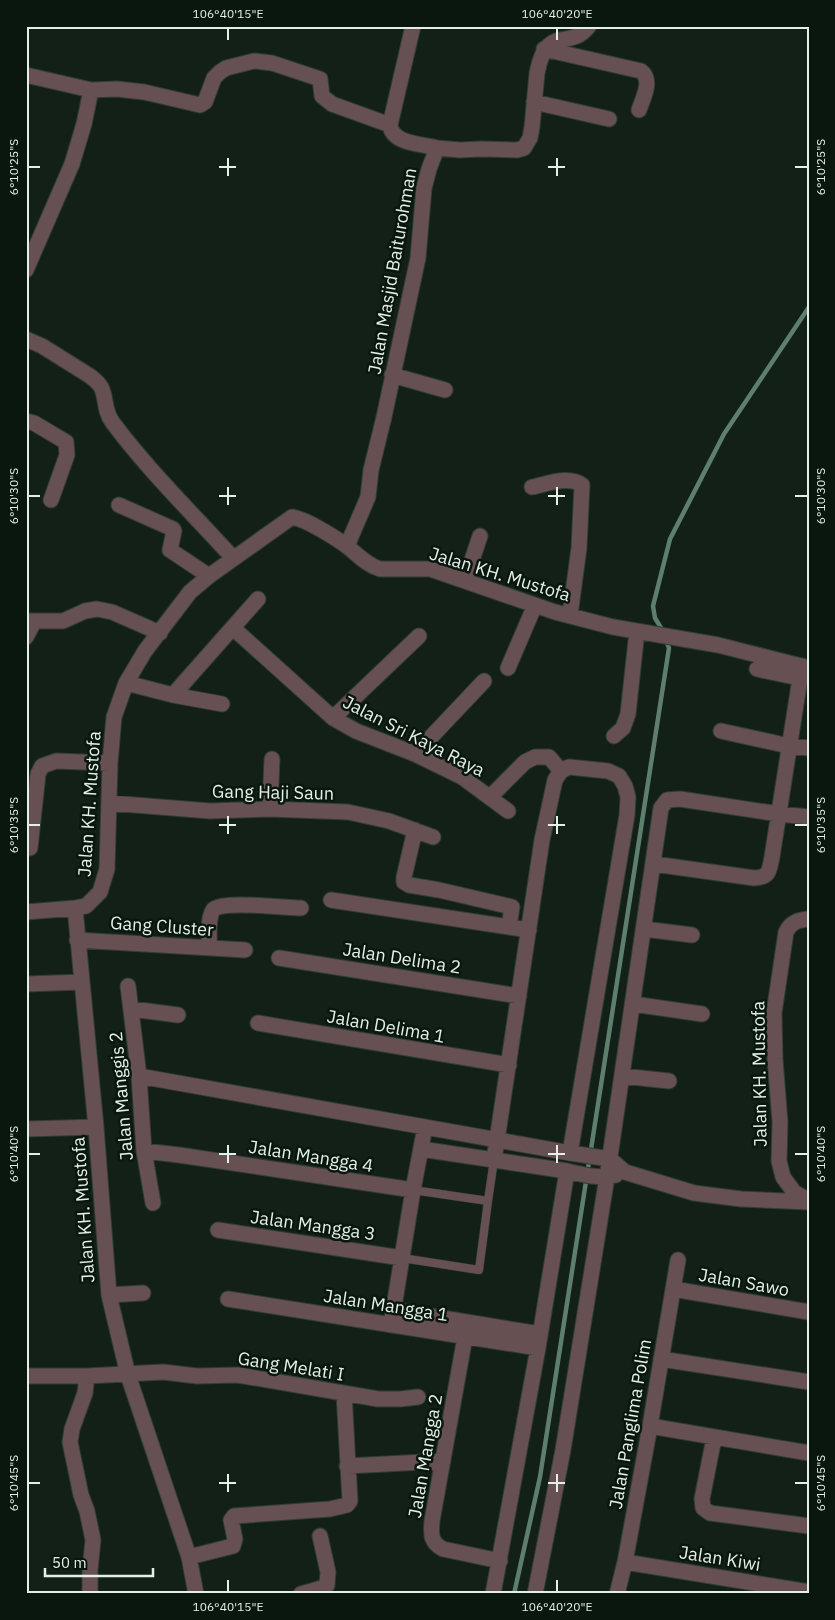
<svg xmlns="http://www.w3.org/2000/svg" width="835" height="1620" font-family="'IBM Plex Sans',sans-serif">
	<rect width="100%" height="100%" fill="#122018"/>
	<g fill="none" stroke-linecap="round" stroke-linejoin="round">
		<!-- stream -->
		<path stroke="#5e7f6d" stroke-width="4.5" d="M663,631L655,618L653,606L670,539L724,434L809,307
			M514,1594L540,1477L669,648L665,638"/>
		<defs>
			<path id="lane" d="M488,1201L494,1160
				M402,1258L479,1270L488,1201L413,1190"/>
			<path id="street" d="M413,26L390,125C392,144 422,144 437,148
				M544,49L641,71C653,80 643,98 639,110
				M26,75L91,90L117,89L144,92L200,105L205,102L214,78L220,72L226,68L254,61L272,63L320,79L322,96L332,104L390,125
				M534,102L609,119
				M26,270L72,164L84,124L91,90
				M26,339L42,346L90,376C94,379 98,382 101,387C107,398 103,410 113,423C149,471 193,514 233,558
				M392,375L445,390
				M26,421L34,423L66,442L67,455L51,500
				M532,487C547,484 569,475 582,485L579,548L570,615
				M119,505L173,529L174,531L170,550L209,576
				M347,546L368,497L371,470L384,417L418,258L424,188L429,169L437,148L460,150L481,149L517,150L524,148L530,138L532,127L537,73C547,22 569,52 589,26
				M465,581L480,536
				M26,621H63L85,611L97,609L112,612L160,633
				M233,628L333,718L356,731L415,754L462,777L508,811
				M26,637L34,622
				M508,668L535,605
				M757,669L799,678
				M126,683L173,695L258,599
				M173,695L222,704
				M333,718L419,636
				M721,731L789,746L809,748
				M614,736L623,728L628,714L637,631
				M415,754L484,681
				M490,797L525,762L535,757H549L561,771
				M110,803L210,811L270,809L348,812L389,821L433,837
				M270,809L272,759
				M415,830L404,877V882L409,885L439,890L512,907L509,927
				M30,848L38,774L42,766L56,761L110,763
				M654,864L754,878C770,877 769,871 772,857L802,666
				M331,900L529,930
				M75,908L96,1127L109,1295L128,1375L189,1557L196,1594
				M26,912L75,908L86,906L100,892L107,869L110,763L114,717L126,683L145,651L190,592L209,576L292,517C306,519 336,538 348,547C358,555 367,565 380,569H430L555,612L613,627L718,645L809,668
				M809,919C798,920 791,922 786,932L774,1013L775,1059L780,1122L779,1161L783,1177L794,1192L809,1201
				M644,929L692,935
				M77,940L245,950
				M209,948C210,937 207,920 213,910C219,900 287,908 301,908
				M279,958L519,996
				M26,984L82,982
				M128,986L139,1076L144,1151L153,1203
				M633,1004L702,1014
				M132,1009L178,1015
				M258,1023L509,1065
				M139,1076L425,1127L413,1190L391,1325
				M622,1076L669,1081
				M425,1127L570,1153L610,1159L625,1172L694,1193L741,1199L809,1202
				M26,1129L96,1127
				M421,1149L567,1171C583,1175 600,1179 616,1175
				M144,1151L179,1155L413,1190
				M494,1160L542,840L555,780L561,771L569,767L608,771L619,776L625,786L628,797L627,815L570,1153
				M218,1230L402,1258
				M673,1289L809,1312
				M109,1295L143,1293
				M228,1299L538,1348
				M394,1310L540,1334
				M465,1337L432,1521C431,1534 430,1542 443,1549L500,1561
				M661,1359L809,1382
				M26,1376H87L163,1372L197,1376L238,1375L378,1399H400L418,1397
				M87,1376L85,1393L72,1429L70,1442L81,1495L87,1511L93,1540L90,1570V1594
				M650,1426L809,1453
				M714,1438L702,1499L703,1508L710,1513L809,1526
				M347,1466L443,1461
				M189,1557L233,1546L235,1539L231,1520L234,1516L330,1509L347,1505L350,1501L344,1393
				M625,1562L809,1592
				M301,1594L322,1588L327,1585L328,1572L320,1536
				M493,1594L538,1348L567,1171
				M535,1594L563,1450L607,1177L661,808L667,800L680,799L779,814L809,817
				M617,1594L625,1562L650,1426L678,1260"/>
		</defs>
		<!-- lane casing -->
		<use href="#lane" stroke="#303d35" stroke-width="9"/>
		<!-- street casing -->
		<use href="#street" stroke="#303d35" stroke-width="17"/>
		<!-- lane -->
		<use href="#lane" stroke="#665052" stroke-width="8"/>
		<!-- street -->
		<use href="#street" stroke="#665052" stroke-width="15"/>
	</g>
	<!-- ticks -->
	<path fill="none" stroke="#e5eee8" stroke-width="2" d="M228,28V40M557,28V40M228,158V176M557,158V176M28,167H40M219,167H236M548,167H565M795,167H808M228,487V505M557,487V505M28,496H40M219,496H236M548,496H565M795,496H808M228,816V834M557,816V834M28,825H40M219,825H236M548,825H565M795,825H808M228,1145V1163M557,1145V1163M28,1154H40M219,1154H236M548,1154H565M795,1154H808M228,1474V1492M557,1474V1492M28,1483H40M219,1483H236M548,1483H565M795,1483H808M228,1580V1592M557,1580V1592"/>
	<g text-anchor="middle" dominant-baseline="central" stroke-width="5" stroke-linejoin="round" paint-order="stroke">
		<!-- street labels -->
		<g font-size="18" fill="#e5eee8" stroke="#09170f">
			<text transform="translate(392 271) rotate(-80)">Jalan Masjid Baiturohman</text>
			<text transform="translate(500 574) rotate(17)">Jalan KH. Mustofa</text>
			<text transform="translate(414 736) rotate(27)">Jalan Sri Kaya Raya</text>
			<text transform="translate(273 792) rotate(1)">Gang Haji Saun</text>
			<text transform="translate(89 804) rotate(-86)">Jalan KH. Mustofa</text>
			<text transform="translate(162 926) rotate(4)">Gang Cluster</text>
			<text transform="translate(402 958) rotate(9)">Jalan Delima 2</text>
			<text transform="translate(386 1026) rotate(10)">Jalan Delima 1</text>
			<text transform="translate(759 1074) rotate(-91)">Jalan KH. Mustofa</text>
			<text transform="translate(121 1096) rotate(-95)">Jalan Manggis 2</text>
			<text transform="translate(311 1156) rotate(9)">Jalan Mangga 4</text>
			<text transform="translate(83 1210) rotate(-94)">Jalan KH. Mustofa</text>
			<text transform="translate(313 1225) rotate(8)">Jalan Mangga 3</text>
			<text transform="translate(744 1282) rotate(10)">Jalan Sawo</text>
			<text transform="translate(386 1305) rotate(9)">Jalan Mangga 1</text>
			<text transform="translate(291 1366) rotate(9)">Gang Melati I</text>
			<text transform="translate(630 1424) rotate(-80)">Jalan Panglima Polim</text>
			<text transform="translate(425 1456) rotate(-80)">Jalan Mangga 2</text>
			<text transform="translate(720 1558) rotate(9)">Jalan Kiwi</text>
		</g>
	</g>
	<!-- border -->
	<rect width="835" height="1620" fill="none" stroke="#09170f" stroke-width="55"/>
	<!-- scale -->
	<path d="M45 1568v8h108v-8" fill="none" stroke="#e5eee8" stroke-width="2.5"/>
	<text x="52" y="1568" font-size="15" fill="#e5eee8" stroke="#09170f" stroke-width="4" paint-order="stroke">50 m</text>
	<rect x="28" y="28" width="780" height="1564" fill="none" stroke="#e5eee8" stroke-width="2"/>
	<g font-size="12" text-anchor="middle" fill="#e5eee8">
		<text x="228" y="18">106°40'15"E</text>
		<text x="557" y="18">106°40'20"E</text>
		<text transform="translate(14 167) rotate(-90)" y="4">6°10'25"S</text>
		<text transform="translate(821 167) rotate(-90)" y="4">6°10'25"S</text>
		<text transform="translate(14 496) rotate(-90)" y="4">6°10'30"S</text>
		<text transform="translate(821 496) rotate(-90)" y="4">6°10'30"S</text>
		<text transform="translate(14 825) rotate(-90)" y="4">6°10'35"S</text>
		<text transform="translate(821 825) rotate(-90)" y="4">6°10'35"S</text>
		<text transform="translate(14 1154) rotate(-90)" y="4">6°10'40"S</text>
		<text transform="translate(821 1154) rotate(-90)" y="4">6°10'40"S</text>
		<text transform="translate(14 1483) rotate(-90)" y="4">6°10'45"S</text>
		<text transform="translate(821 1483) rotate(-90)" y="4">6°10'45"S</text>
		<text x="228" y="1611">106°40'15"E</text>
		<text x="557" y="1611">106°40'20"E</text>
	</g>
</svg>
